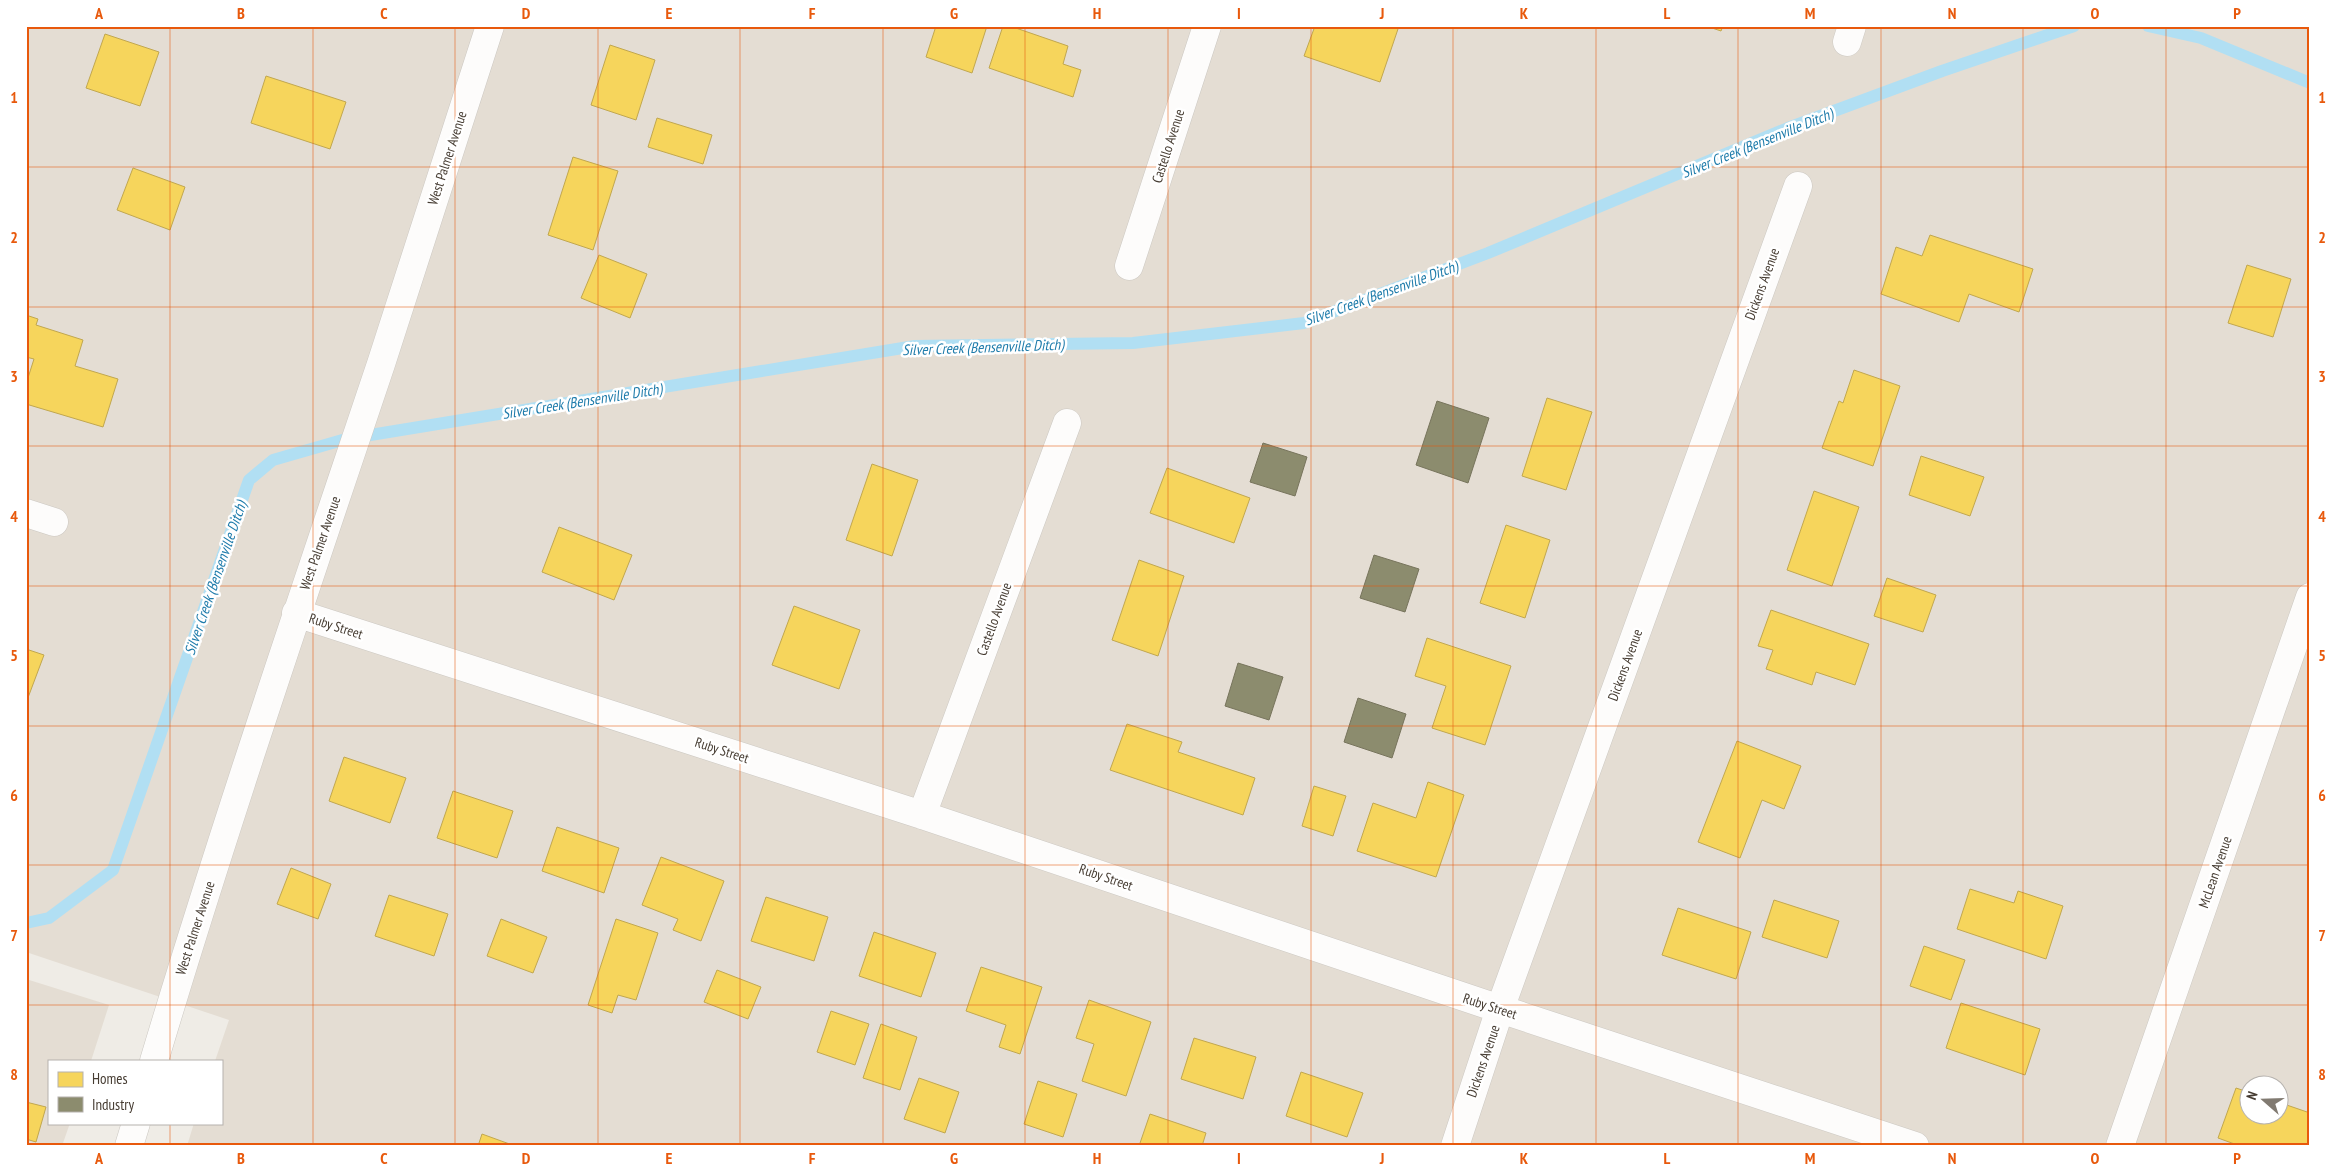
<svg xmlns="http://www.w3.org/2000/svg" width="2336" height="1172" font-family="'PT Sans Narrow',sans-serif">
	<rect width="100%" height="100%" fill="#efece6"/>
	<!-- residential -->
	<path fill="#e4ddd3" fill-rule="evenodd" d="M26,26H2310V1146H187L194,1123H221V1061H215L229,1020L26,952ZM2248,1084H2278V1114H2248Z
		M26,979L109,1005L91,1061H49V1123H70L62,1146H26Z"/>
	<!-- homes -->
	<path fill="#f6d55c" stroke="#c1a74f" d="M936,26H987L972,73L926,57Z
		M1003,26H1010L1068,46L1063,64L1081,70L1073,97L989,68Z
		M1315,26H1399L1380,82L1304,56Z
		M1706,26H1723L1721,31Z
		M105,34L159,52L140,106L86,88Z
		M610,45L655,60L636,120L591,105Z
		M266,76L346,102L330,149L251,123Z
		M657,118L712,135L703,164L648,147Z
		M573,157L618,171L593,250L548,235Z
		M133,168L185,187L170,230L117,210Z
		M1930,235L2033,269L2019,312L1969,294L1959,322L1881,294L1896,247L1922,256Z
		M599,255L647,274L630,318L581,298Z
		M2247,265L2291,279L2273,337L2228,323Z
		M26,315L38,319L36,325L83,340L75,366L118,379L103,427L26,404V384L34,359L26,357Z
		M1854,370L1900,386L1873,466L1822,448L1839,401L1843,403Z
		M1547,398L1592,412L1566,490L1522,476Z
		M1921,456L1984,477L1970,516L1909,495Z
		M872,464L918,480L892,556L846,540Z
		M1167,468L1250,498L1234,543L1150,513Z
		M1814,491L1859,507L1832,586L1787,570Z
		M1506,525L1550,540L1525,618L1480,603Z
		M559,527L632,555L614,600L542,572Z
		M1139,560L1184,576L1158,656L1112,640Z
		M1887,578L1936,595L1923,632L1874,616Z
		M794,606L860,630L839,689L772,665Z
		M1771,610L1869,644L1855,685L1816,672L1812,685L1766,669L1773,650L1758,646Z
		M1427,638L1511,666L1485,745L1432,728L1446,686L1415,676Z
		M26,649L44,655L26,703Z
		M1127,724L1182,742L1178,752L1255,778L1243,815L1110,770Z
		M1737,741L1801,766L1784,809L1762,800L1740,858L1698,842Z
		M344,757L406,778L390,823L329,801Z
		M1428,782L1464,795L1436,877L1357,851L1373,803L1416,818Z
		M1314,786L1346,796L1333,836L1302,826Z
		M453,791L513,811L497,858L437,838Z
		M557,827L619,848L604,893L542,871Z
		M661,857L724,881L701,941L673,930L678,919L642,905Z
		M291,868L331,884L318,919L277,904Z
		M1970,889L2014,903L2018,891L2063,906L2046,959L1957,929Z
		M389,895L448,914L434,956L375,936Z
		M766,897L828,917L814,961L751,941Z
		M1774,900L1839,921L1827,958L1762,937Z
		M1678,908L1751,932L1736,979L1662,955Z
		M501,919L547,937L533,973L487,956Z
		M616,919L658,933L636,1000L618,995L612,1013L588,1005Z
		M874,932L936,953L921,997L859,976Z
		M1924,946L1965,960L1951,1000L1910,986Z
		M981,967L1042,987L1020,1054L999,1047L1006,1025L966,1011Z
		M717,970L761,987L748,1019L704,1002Z
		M1089,1000L1151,1022L1126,1096L1082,1081L1094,1044L1076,1038Z
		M1961,1003L2040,1029L2025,1075L1946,1048Z
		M831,1011L869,1024L855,1065L817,1052Z
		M881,1024L917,1037L900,1090L863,1078Z
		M1194,1038L1256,1057L1243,1099L1181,1079Z
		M1301,1072L1363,1093L1347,1137L1286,1116Z
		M919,1078L959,1092L945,1133L904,1119Z
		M1038,1081L1077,1094L1063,1137L1024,1124Z
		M2236,1088L2248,1092V1114H2278V1102L2310,1113V1146H2240L2218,1138Z
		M26,1102L46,1107L36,1142L26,1139Z
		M1150,1114L1206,1133L1202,1146H1139Z
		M482,1134L515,1146H478Z"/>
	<!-- industry -->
	<path fill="#8c8c6e" stroke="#77745c" d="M1437,401L1489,418L1468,483L1416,465Z
		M1263,443L1307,457L1295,496L1250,482Z
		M1374,555L1419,569L1405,612L1360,598Z
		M1238,663L1283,677L1269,720L1225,706Z
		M1358,698L1406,714L1392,758L1344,742Z"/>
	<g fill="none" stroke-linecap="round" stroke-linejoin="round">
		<!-- stream -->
		<path stroke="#b1dff3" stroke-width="12" d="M2148,26L2201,38L2310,83
			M26,923L49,918L113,870L249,480L273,460L346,439L915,346L1133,343L1304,323L1488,253L1788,128L1942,71L2074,26"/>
		<defs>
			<path id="minor" d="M1847,42L1852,26
				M1129,266L1207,26
				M26,513L54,522
				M296,613L922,815L1500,1009L1915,1146
				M922,815L1067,423
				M154,1061C224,827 303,596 381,364C418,252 454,139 490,26
				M129,1146L136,1123
				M1455,1146L1500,1009L1798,186
				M2120,1146L2310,597"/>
		</defs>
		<!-- minor casing -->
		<use href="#minor" stroke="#ccc8c2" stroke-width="29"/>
		<!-- minor -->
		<use href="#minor" stroke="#fdfcfb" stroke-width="28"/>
	</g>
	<!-- grid -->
	<path fill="none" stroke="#e8590c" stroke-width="1" stroke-opacity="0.55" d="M170,26V1061M313,26V1146M455,26V1146M598,26V1146M740,26V1146M883,26V1146M1025,26V1146M1168,26V1146M1311,26V1146M1453,26V1146M1596,26V1146M1738,26V1146M1881,26V1146M2023,26V1146M2166,26V1146M26,167H2310M26,307H2310M26,446H2310M26,586H2310M26,726H2310M26,865H2310M26,1005H2310M170,1123V1146"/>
	<g text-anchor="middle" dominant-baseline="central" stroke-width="5" stroke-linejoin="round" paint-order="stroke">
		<!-- street labels -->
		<g font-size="14" fill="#463c32" stroke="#fff">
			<text transform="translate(1168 146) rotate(-72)">Castello Avenue</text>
			<text transform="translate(447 158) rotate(-72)">West Palmer Avenue</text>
			<text transform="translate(1762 284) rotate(-70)">Dickens Avenue</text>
			<text transform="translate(320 543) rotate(-71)">West Palmer Avenue</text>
			<text transform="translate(994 619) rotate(-70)">Castello Avenue</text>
			<text transform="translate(336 626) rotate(18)">Ruby Street</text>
			<text transform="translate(1625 665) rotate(-70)">Dickens Avenue</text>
			<text transform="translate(722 750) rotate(18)">Ruby Street</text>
			<text transform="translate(2215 872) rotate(-71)">McLean Avenue</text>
			<text transform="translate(1106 877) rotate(19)">Ruby Street</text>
			<text transform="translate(195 928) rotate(-72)">West Palmer Avenue</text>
			<text transform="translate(1490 1006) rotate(18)">Ruby Street</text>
			<text transform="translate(1483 1061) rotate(-71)">Dickens Avenue</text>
		</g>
		<!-- water labels -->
		<g font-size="15" font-style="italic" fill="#1f7cab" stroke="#fff">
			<text transform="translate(1757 143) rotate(-22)">Silver Creek (Bensenville Ditch)</text>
			<text transform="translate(1381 293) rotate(-20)">Silver Creek (Bensenville Ditch)</text>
			<text transform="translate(983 347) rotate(-2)">Silver Creek (Bensenville Ditch)</text>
			<text transform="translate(582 401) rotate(-9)">Silver Creek (Bensenville Ditch)</text>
			<text transform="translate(215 578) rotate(-71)">Silver Creek (Bensenville Ditch)</text>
		</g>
	</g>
	<!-- border -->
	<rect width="2336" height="1172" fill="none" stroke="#ffffff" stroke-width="55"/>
	<!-- legend -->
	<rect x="48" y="1060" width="175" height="65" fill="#ffffff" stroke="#b5b1ad"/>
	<rect x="58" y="1072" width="25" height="15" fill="#f6d55c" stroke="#b5b1ad"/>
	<text x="92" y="1084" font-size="15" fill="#463c32">Homes</text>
	<rect x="58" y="1097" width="25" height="15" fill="#8c8c6e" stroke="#b5b1ad"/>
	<text x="92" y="1110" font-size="15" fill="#463c32">Industry</text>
	<!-- north arrow -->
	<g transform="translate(2264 1100) rotate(290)"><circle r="24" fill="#ffffff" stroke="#b5b1ad"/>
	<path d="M0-4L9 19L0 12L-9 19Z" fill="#817a71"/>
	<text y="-8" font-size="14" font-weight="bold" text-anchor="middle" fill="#463c32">N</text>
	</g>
	<rect x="28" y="28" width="2280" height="1116" fill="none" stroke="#e8590c" stroke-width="2"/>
	<g font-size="16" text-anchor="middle" font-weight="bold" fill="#e8590c">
		<text x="99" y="19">A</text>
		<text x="241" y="19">B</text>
		<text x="384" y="19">C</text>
		<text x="526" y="19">D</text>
		<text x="669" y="19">E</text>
		<text x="812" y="19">F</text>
		<text x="954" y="19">G</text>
		<text x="1097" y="19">H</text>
		<text x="1239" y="19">I</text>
		<text x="1382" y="19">J</text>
		<text x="1524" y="19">K</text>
		<text x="1667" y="19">L</text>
		<text x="1810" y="19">M</text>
		<text x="1952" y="19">N</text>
		<text x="2095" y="19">O</text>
		<text x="2237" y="19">P</text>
		<text x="14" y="103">1</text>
		<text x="2322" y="103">1</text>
		<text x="14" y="243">2</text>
		<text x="2322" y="243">2</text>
		<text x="14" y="382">3</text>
		<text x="2322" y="382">3</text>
		<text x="14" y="522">4</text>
		<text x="2322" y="522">4</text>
		<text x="14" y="661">5</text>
		<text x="2322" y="661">5</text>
		<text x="14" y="801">6</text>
		<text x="2322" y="801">6</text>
		<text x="14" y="941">7</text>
		<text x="2322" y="941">7</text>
		<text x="14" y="1080">8</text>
		<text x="2322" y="1080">8</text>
		<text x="99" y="1164">A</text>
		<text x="241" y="1164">B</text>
		<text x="384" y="1164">C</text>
		<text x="526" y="1164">D</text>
		<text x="669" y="1164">E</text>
		<text x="812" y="1164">F</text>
		<text x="954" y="1164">G</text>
		<text x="1097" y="1164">H</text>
		<text x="1239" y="1164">I</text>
		<text x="1382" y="1164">J</text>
		<text x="1524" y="1164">K</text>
		<text x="1667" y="1164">L</text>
		<text x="1810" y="1164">M</text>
		<text x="1952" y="1164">N</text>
		<text x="2095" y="1164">O</text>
		<text x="2237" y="1164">P</text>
	</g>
</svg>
